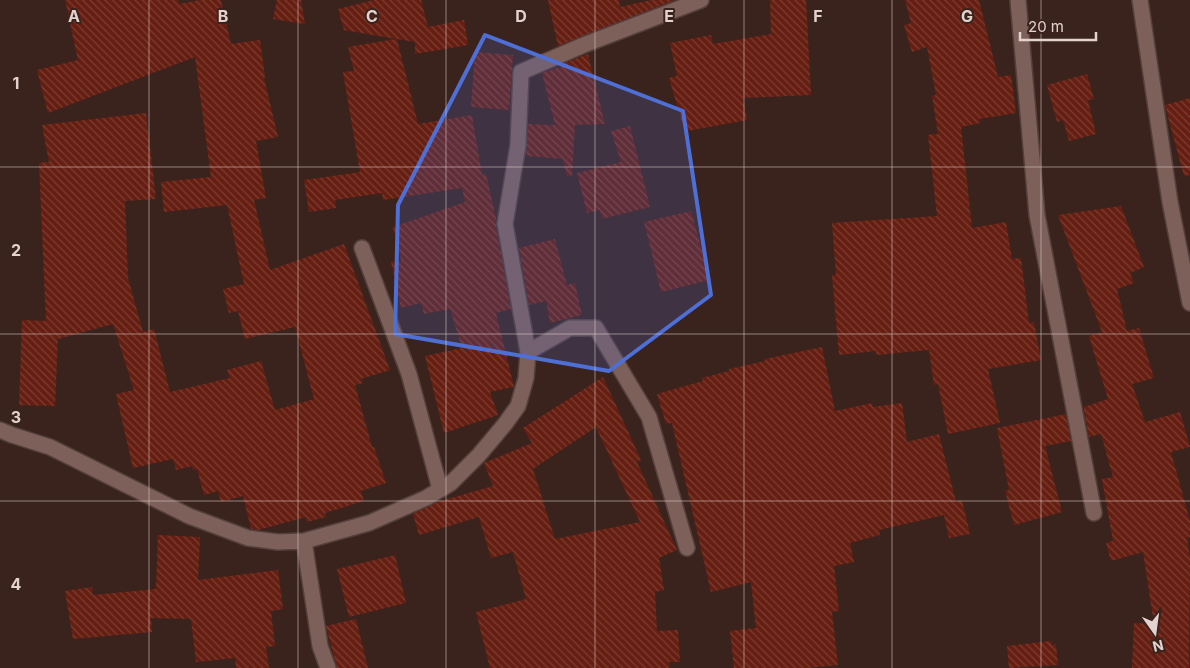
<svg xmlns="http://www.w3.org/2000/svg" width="1190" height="668" font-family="Inter,sans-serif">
	<defs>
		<pattern id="building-back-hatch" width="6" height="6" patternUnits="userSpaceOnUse" patternTransform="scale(1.25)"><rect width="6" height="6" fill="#651e11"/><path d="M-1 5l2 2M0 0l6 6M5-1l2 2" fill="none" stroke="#7b3e32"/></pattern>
	</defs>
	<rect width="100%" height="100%" fill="#3b231d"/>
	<!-- building -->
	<path fill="url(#building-back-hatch)" fill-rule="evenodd" d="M65,0H178L179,4L200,0H221L231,44L260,40L265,77L264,78L278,137L256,141L266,198L254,200L270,270L344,244L390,370L361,379L363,383L355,385L372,447H374L386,483L361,491L364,501L325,513L326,517L307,522L306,517L258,530L251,529L243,496L221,502L218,491L204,495L197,469L194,470L192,466L176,470L173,459L133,468L116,394L134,390L113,324L58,339L55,406L19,405L22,320L46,321L39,163L49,162L42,125L146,113L156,199L125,201L128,278L143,332L154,329L170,392L230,378L227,370L261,361L275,410L314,399L295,327L245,339L238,311L229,313L223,289L244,284L227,205L164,212L161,182L211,177L195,57L48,113L37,70L78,60Z
		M277,0H301L305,24L273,19Z
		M374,0H421L428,27L464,20L468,45L415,54V42L397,39L418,124L472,115L482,175L486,174L496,218V226L511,309L496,313L514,387L490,392L498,415L444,433L425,356L462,348L450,309L424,314L421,303L401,308L391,262L401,260L393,227L465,202L462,188L383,200L382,193L335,200L336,208L309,212L304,180L360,172L343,72L354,71L348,47L396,39L344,30L338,9Z
		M548,0H619L620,7L651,0H675L558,46Z
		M770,0H806L811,95L743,98L747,120L687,131L686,125L683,126L669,78L677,76L670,43L711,35L713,44L771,34Z
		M905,0H979L998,77L1011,75L1016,113L979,119L980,123L961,127L972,228L1006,222L1012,259L1021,258L1029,323L1034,322L1041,360L988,369L1000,423L948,434L938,384L934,385L929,350L876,355V351L839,355L832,275H836L832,223L937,216L928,135L938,134L932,96L936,95L927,47L912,52L904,25L911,23Z
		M475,52L513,55L509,110L471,107Z
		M588,54L605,124L575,125L572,176H567L563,159L526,156L528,124L555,125L542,73L563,66L562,64Z
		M1087,74L1094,99L1088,100L1096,134L1069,141L1063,120L1057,122L1047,85Z
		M1190,98V175L1184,176L1165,105Z
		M630,126L650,207L602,219L600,210L587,213L577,173L621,162L611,131Z
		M1121,206L1144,267L1130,273L1134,283L1117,289L1127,331L1139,328L1154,378L1132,384L1145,422L1180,412L1190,447L1171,452L1190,521V537L1187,538L1190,558L1189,668H1132L1134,623L1154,624L1143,552L1111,561L1106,543L1113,541L1102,479L1113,477L1101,434L1089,437L1084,410V407L1108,399L1089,336L1102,332L1058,215Z
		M691,211L710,280L661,292L644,222Z
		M555,239L567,285L575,283L582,315L550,323L546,301L529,305L519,248Z
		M822,347L835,411L872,403L873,407L902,403L907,442L939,434L956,502L962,500L970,534L949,538L944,515L879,530L880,535L850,543L854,562L834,566L839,611L832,612L838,665L807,668H734L730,631L756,628L751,582L711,592L672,423L666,424L657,394L703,381L702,378L729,371V369L765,361V359Z
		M603,377L641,460L637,462L677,550L659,558L664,590L655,592L657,631L678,630L680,662H669L670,668H490L476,612L526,599L513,552L491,558L479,517L419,535L413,514L437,502L493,486L484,463L532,443L523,428ZM596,427L640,522L555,539L533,469Z
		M1066,414L1071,441L1045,446L1062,512L1014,525L1005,491L1009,490L997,428Z
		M158,535L200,537L198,580L278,570L283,609L271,611L275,646L266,647L269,668H236L235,658L196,662L191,619L151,618L152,632L73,639L65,591L92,587L93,595L156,589Z
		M395,555L406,603L349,617L337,569Z
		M356,619L368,668H337L326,626Z
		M1051,641L1052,645L1056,644L1058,665L1009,668L1007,646Z"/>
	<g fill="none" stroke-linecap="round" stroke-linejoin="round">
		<defs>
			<path id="street" d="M1018,0L1037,215L1094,513
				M1140,0L1170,202L1190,303
				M362,248L409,374L440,489
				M528,352L570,328H596L649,417L687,548
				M0,430L12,435L50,447L189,516L248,538L278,542L304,541L369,523L426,498L451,483L479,455L505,424L518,406L526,378L528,352L505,224L518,145L521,72L586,44L701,0
				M304,541L320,646L328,668"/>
		</defs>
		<!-- street casing -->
		<use href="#street" stroke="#533f3b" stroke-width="18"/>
		<!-- street -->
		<use href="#street" stroke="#7d6059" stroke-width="15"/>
	</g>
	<!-- marked area -->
	<path fill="#4e6fd6" fill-opacity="0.2" stroke="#4e6fd6" stroke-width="4" stroke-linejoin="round" d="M485,35L683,111L711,295L609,371L395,334L398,205Z"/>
	<!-- grid -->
	<path fill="none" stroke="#e3d2ce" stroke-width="1" stroke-opacity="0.55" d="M149,0V668M298,0V668M446,0V668M595,0V668M744,0V668M892,0V668M1041,0V668M0,167H1190M0,334H1190M0,501H1190"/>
	<g font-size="16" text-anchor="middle" font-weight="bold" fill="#e3d2ce" stroke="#3b231d" stroke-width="4" stroke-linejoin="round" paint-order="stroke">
		<text x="74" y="22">A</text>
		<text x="223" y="22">B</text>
		<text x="372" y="22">C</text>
		<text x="521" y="22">D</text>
		<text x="669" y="22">E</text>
		<text x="818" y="22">F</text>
		<text x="967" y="22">G</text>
		<text x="16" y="89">1</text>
		<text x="16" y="256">2</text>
		<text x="16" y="423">3</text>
		<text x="16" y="590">4</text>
	</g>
	<!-- north arrow -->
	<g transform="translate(1155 633) rotate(166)" stroke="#3b231d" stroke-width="4" paint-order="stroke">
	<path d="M0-4L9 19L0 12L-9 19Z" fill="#e3d2ce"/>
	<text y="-8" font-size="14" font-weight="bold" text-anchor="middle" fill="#e3d2ce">N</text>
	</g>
	<!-- scale -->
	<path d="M1020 32v8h76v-8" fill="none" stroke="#e3d2ce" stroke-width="2.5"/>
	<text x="1028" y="32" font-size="15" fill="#e3d2ce" stroke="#3b231d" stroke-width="4" paint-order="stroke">20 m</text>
</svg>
